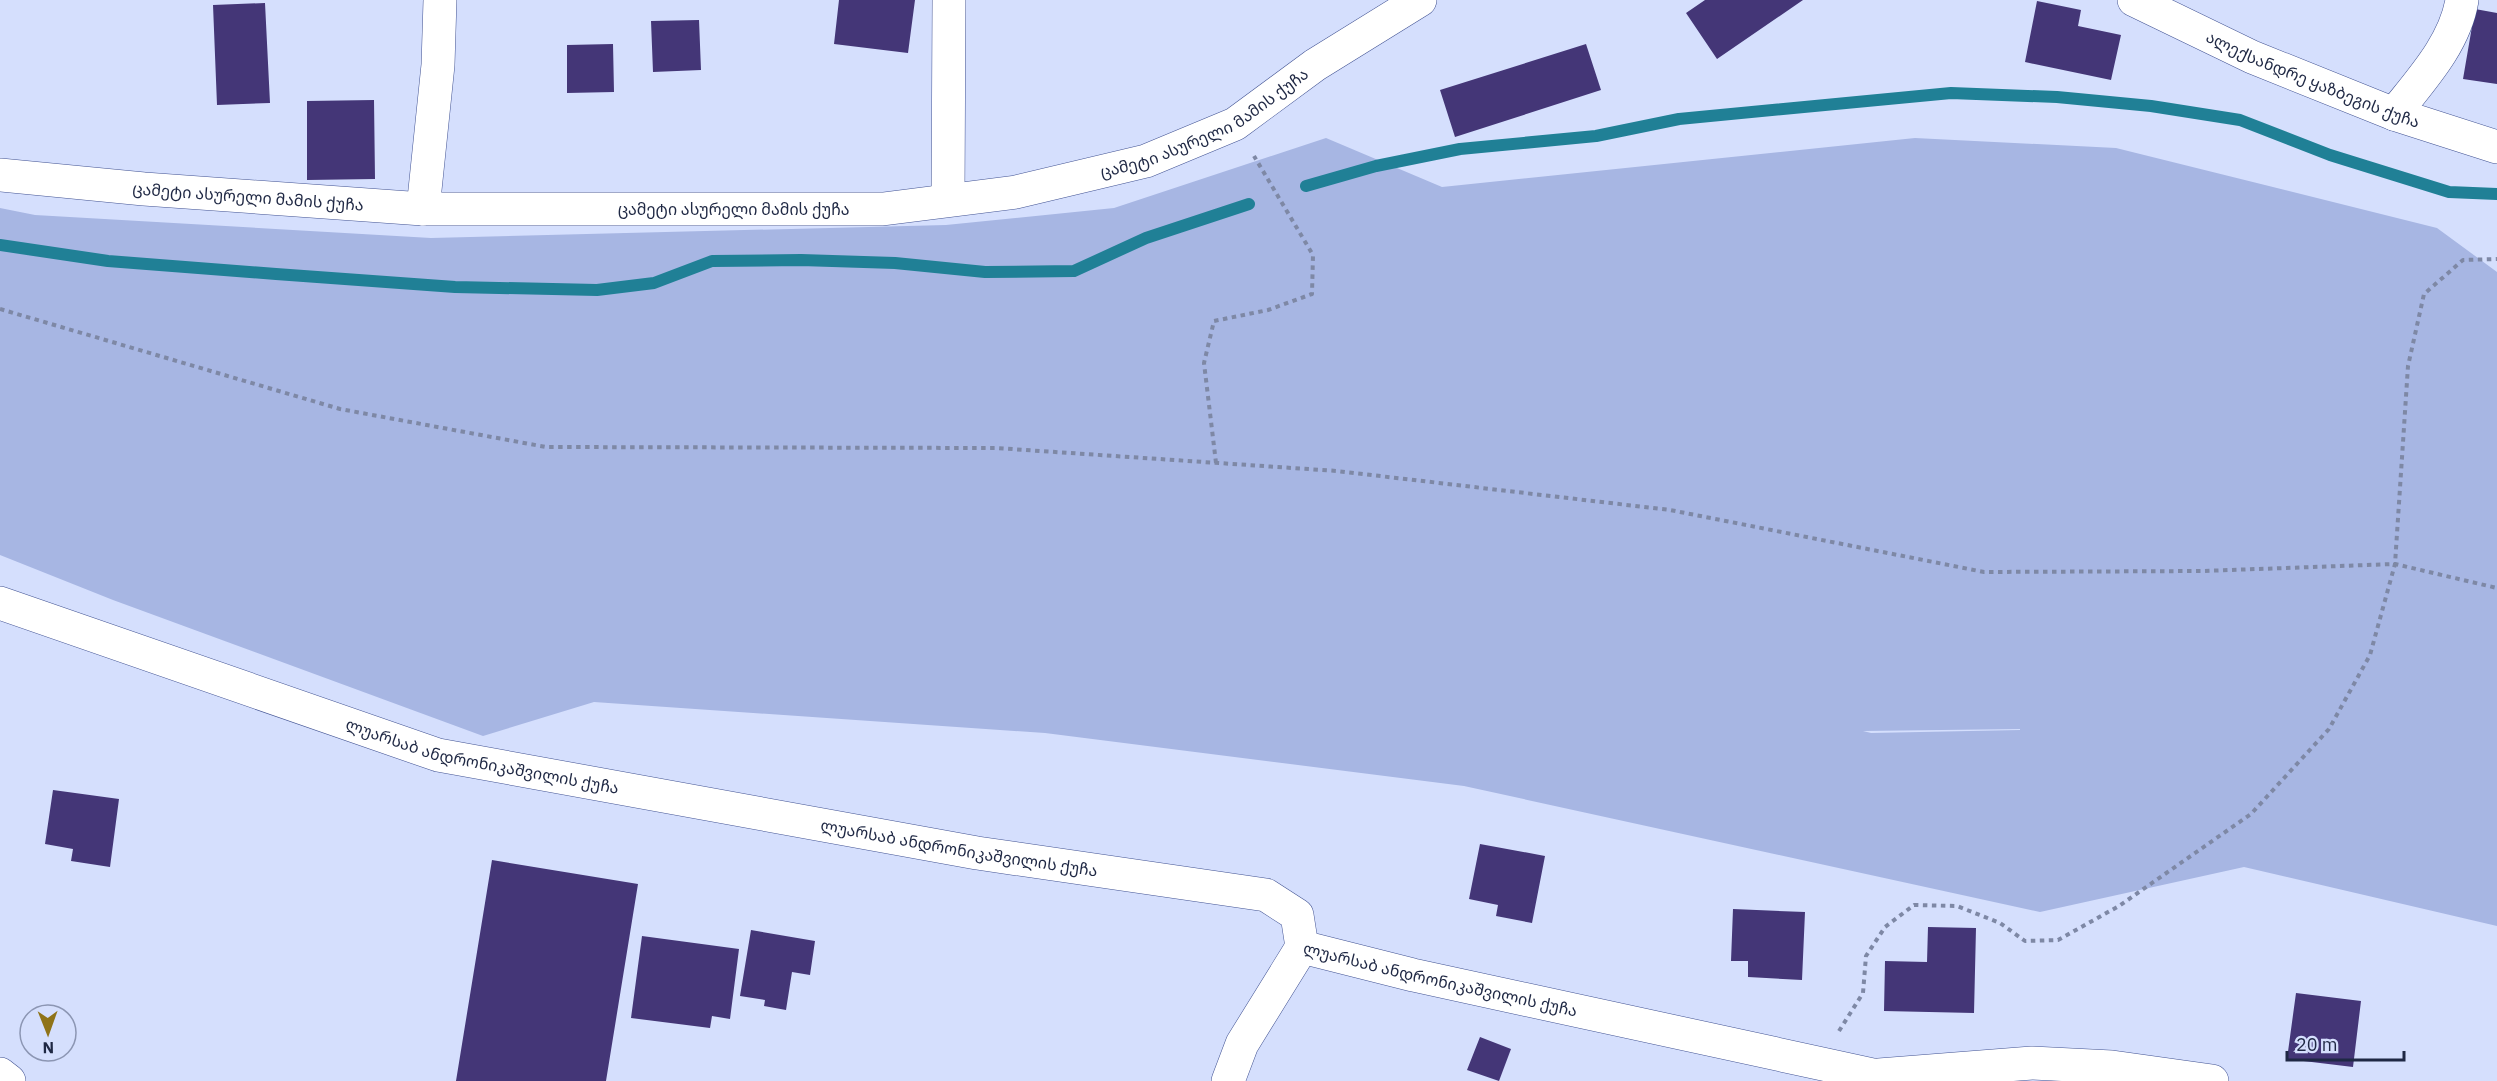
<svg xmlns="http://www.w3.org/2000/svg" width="2497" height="1081" font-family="'IBM Plex Sans','Noto Sans Georgian',sans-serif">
	<rect width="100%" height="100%" fill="#d5dffd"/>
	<!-- green -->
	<path fill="#a7b6e3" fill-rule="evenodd" d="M1326,138L1442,187L1915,138L2116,148L2437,228L2497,272V926L2244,867L2040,912L1464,786L1045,733L594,702L483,736L113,600L0,555V208L35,215L431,238L946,225L1114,208ZM2020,730L1871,733L1863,731L2020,729Z"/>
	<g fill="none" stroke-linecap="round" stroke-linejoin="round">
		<!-- stream -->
		<path stroke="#208096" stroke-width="12" d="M1306,186L1376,166L1460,149L1596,136L1679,119L1951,93L2057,97L2151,106L2240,120L2330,155L2449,192L2497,194
			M0,245L108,261L276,274L455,287L597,290L654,283L712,261L801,260L895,263L985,272L1074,271L1146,238L1249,204"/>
	</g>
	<!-- building -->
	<path fill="#443677" d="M839,0H915L908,53L834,44Z
		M1705,0H1803L1717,59L1686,13Z
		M2037,1L2081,10L2078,26L2121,35L2111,80L2025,62Z
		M265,3L270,103L217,105L213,5Z
		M2475,9L2497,13V84L2463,79Z
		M699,20L701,70L653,72L651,21Z
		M613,44L614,92L567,93V45Z
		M1586,44L1601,90L1455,137L1440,90Z
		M374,100L375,179L307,180V101Z
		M53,790L119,799L110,867L71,861L73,849L45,844Z
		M1480,844L1545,856L1532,923L1496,916L1498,905L1469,899Z
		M492,860L638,884L606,1081H456Z
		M1733,909L1805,912L1802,980L1748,977V961H1731Z
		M1928,927L1976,928L1974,1013L1884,1011L1885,961L1927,962Z
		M751,930L815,941L810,975L792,972L786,1010L764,1006L765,1000L740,996Z
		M642,936L739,949L730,1019L712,1016L710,1028L631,1018Z
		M2296,993L2361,1001L2353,1067L2287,1059Z
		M1480,1037L1511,1049L1499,1081L1467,1070Z"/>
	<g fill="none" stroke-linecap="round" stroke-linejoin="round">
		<defs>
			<g id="minor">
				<path id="s1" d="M2134,0L2252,57L2394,114L2497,147"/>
				<path d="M2394,114C2420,81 2455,44 2462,0"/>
				<path id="s2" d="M0,175L144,189L423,209H883L1016,192L1146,161L1235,124L1315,65L1420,0"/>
				<path d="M948,200L949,0"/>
				<path d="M423,209L438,65L440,0"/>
				<path id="s3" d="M0,603L438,755L977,853L1266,895L1297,915L1302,947L1413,975L1901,1081"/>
				<path d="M0,1074L9,1081"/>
				<path d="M1879,1075L2032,1063L2112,1067L2212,1081"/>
				<path d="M1228,1081L1242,1044L1302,947"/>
			</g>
		</defs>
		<!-- minor casing -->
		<use href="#minor" stroke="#425393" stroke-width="34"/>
		<!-- path -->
		<path stroke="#7e88a5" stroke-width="4" stroke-dasharray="4.5 4.5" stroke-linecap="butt" d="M0,309L340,409L546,447L996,448L1337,471L1670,510L1984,572L2203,571L2395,564L2497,588
			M1216,463L1204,363L1214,321L1268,310L1312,294L1313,255L1254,156
			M1839,1031L1863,993L1866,956L1885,927L1914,905L1957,906L2000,923L2025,941L2058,940L2119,906L2251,814L2329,729L2370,655L2395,564L2408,366L2424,294L2463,260L2497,259"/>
		<!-- minor -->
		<use href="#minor" stroke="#fff" stroke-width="33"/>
	</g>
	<g text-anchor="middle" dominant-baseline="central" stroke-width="6" stroke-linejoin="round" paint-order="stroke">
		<!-- street labels -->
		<g font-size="16" fill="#1f2844" stroke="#d5dffd">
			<text stroke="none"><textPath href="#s1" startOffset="196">ალექსანდრე ყაზბეგის ქუჩა</textPath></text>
			<text stroke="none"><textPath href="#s2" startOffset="1221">ცამეტი ასურელი მამის ქუჩა</textPath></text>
			<text stroke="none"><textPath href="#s2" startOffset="249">ცამეტი ასურელი მამის ქუჩა</textPath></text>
			<text stroke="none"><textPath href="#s2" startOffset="735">ცამეტი ასურელი მამის ქუჩა</textPath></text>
			<text stroke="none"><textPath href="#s3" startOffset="507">ლუარსაბ ანდრონიკაშვილის ქუჩა</textPath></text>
			<text stroke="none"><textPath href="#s3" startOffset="993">ლუარსაბ ანდრონიკაშვილის ქუჩა</textPath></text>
			<text stroke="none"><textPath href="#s3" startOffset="1515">ლუარსაბ ანდრონიკაშვილის ქუჩა</textPath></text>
		</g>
	</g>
	<!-- north arrow -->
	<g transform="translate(48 1033) rotate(179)"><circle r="28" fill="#d5dffd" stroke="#8c96b3" stroke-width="1.5"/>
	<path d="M0-4.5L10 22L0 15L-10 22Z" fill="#8f7318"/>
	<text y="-9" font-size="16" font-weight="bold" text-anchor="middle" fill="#1f2844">N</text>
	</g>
	<!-- scale -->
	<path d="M2287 1051v9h117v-9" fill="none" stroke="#1f2844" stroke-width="3"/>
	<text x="2296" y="1051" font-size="18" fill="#1f2844" stroke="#d5dffd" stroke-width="4.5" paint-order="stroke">20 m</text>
</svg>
